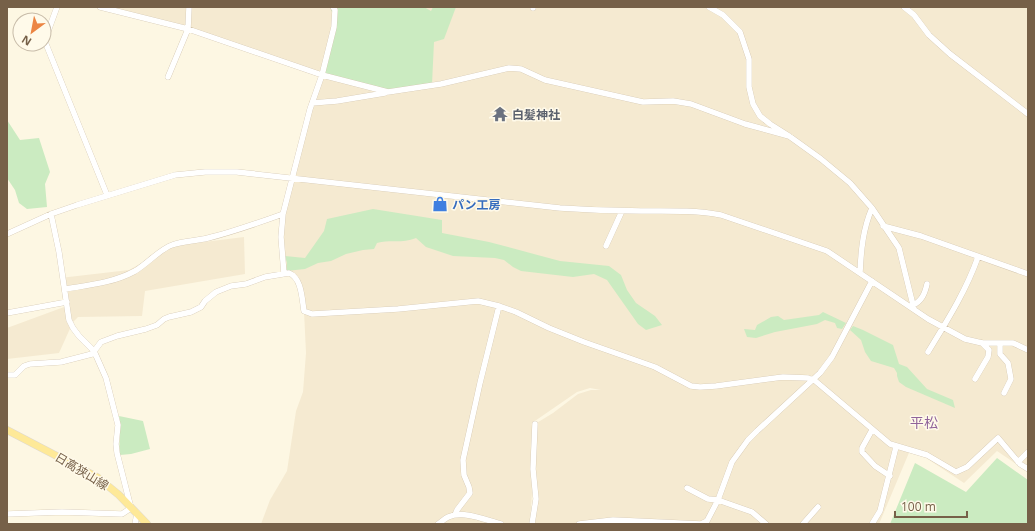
<svg xmlns="http://www.w3.org/2000/svg" width="1035" height="531" font-family="'Open Sans','Noto Sans JP',sans-serif">
	<rect width="100%" height="100%" fill="#fdf7e3"/>
	<!-- residential -->
	<path fill="#f5ead1" d="M100,7H1028V472L997,451L964,483L911,448L879,524H532L535,511L533,469L535,424L553,413L578,394L591,390H601L590,388L577,392L532,423V492L530,524H261L270,500L287,471L296,411L303,392L306,353L304,311L297,278L284,274L283,214L322,75L188,29Z
		M244,237L245,274L145,291L142,316L78,317L73,322L59,353L7,359V328L64,307L60,278L129,270L172,246Z"/>
	<!-- green -->
	<path fill="#cbebc1" d="M330,7H424L431,11L433,7H456L444,39L434,42L432,84L388,91L323,74L335,20Z
		M7,120L20,140L39,138L50,172L45,184L47,207L27,209L19,203L15,190L7,178Z
		M373,209L442,220V233L489,242L560,261L609,266L621,275L627,290L636,303L655,316L662,325L646,330L638,324L607,280L594,274L573,277L521,271L513,267L504,260L495,258L453,256L426,247L416,238C401,244 392,239 377,243L374,249L363,250L346,254L331,261L318,263L305,269L286,271L287,263L285,256L305,258L324,231L327,219Z
		M823,312L846,323L842,329L837,328L835,323L825,320L817,324L775,332L756,338L747,337L744,329L755,330L757,325L771,317L778,316L784,320L819,315Z
		M853,326L863,330L893,345L899,364L907,367L927,389L953,400L955,408L906,387L899,382L897,376V373L894,368L871,361L865,352L861,340L850,330Z
		M119,416L143,421L150,449L131,454L120,455C118,442 122,429 119,416Z
		M997,458L1028,480V524H890L915,463L966,492Z"/>
	<g fill="none" stroke-linecap="round" stroke-linejoin="round">
		<defs>
			<path id="minor" d="M57,7L46,37V44L107,195
				M100,7L188,29L322,75L388,92L441,84L509,68L521,69L545,80L643,102L673,101L691,104L745,124L789,136
				M709,7L723,15L740,32L749,59V87L753,104L760,116L770,124L789,136L821,159L850,183L872,208L899,248L914,309
				M904,7L914,15L929,35L950,54L1028,114
				M533,8V7
				M168,77L188,29L189,7
				M312,103L337,101L385,93
				M883,226L921,236L1028,274
				M7,234L51,214L77,205L175,175L205,172H237L560,208C587,210 614,211 641,211C668,211 694,210 721,215L827,251L928,319L965,339L982,343H1013L1028,350
				M606,246L622,211
				M860,273C861,250 863,229 872,208
				M284,274L281,237L283,214L310,109L322,75L334,27L335,10L333,7
				M65,289C89,285 113,283 135,271C147,264 160,249 172,245C183,241 196,241 208,238C233,232 258,223 283,214
				M913,305C922,301 925,293 927,284
				M7,313L67,302
				M1000,343V354L1008,363L1011,379L1004,393
				M928,352C947,321 966,291 978,257
				M7,375H15L24,366L30,364L61,362L92,354L101,342L117,336L146,329L157,325L164,319L169,317L191,312L201,307L205,301L216,292L231,286L246,284L265,277L289,273C302,278 302,300 304,311L312,314L398,309L478,301L499,306L516,312L549,328L584,342L655,367L691,386L700,387L716,386L783,377L808,378L812,380
				M813,379L890,444L927,455L956,472L967,467L998,438L1020,464L1028,469
				M975,379L988,357L989,350L982,343
				M872,430L862,448V452L875,466L890,476
				M1018,462L1028,452
				M687,488L708,499L718,500L752,512L766,524
				M7,514L62,512L122,514L131,508L117,453L116,444L118,425L106,378L94,351L79,336L73,328L69,320L59,252L51,214
				M455,515L457,510L470,493L469,487L464,475L463,460L480,383L499,306
				M135,524L137,513
				M438,524C441,522 444,519 448,517C464,510 485,520 501,524
				M532,524L536,499L533,469L535,424
				M579,524L613,520L701,524L707,521L718,500L732,462L748,440L757,431L820,373L832,357L872,281
				M803,524L818,507
				M872,524L880,511L896,447"/>
			<path id="major" d="M7,430L97,477L119,495L147,524"/>
		</defs>
		<!-- minor casing -->
		<use href="#minor" stroke="#cfc0a9" stroke-width="6"/>
		<!-- major casing -->
		<use href="#major" stroke="#ded9d3" stroke-width="8"/>
		<!-- minor -->
		<use href="#minor" stroke="#fff" stroke-width="5.5"/>
		<!-- major -->
		<use href="#major" stroke="#fee998" stroke-width="7"/>
	</g>
	<!-- icons -->
	<defs>
		<symbol id="temple-bare" viewBox="-9 -9 18 18"><path d="M0-6L5-2H3V0L6.5 2.5H4V6H1.5V3h-3V6H-4V2.5H-6.5L-3 0V-2H-5Z" fill="#6b7280" stroke="#fffaea" stroke-width="2.5" paint-order="stroke"/></symbol>
		<symbol id="shop-bare" viewBox="-9 -9 18 18"><path d="M-5-2.5h2.3a2.7 3.5 0 0 1 5.4 0H5L5.5 6h-11ZM-1.5-2.5h3a1.5 2.3 0 0 0-3 0Z" fill="#3f7fe0" stroke="#fffaea" stroke-width="2.5" paint-order="stroke"/></symbol>
	</defs>
	<g fill-rule="evenodd">
		<use href="#temple-bare" x="489" y="103" width="22" height="22"/>
		<use href="#shop-bare" x="429" y="193" width="22" height="22"/>
	</g>
	<g text-anchor="middle" dominant-baseline="central" stroke-width="3" stroke-linejoin="round" paint-order="stroke">
		<!-- worship labels -->
		<g font-size="12" font-weight="bold" fill="#5b616d" stroke="#fffaea" text-anchor="start">
			<text x="512" y="114">白髪神社</text>
		</g>
		<!-- shop labels -->
		<g font-size="12" font-weight="bold" fill="#366cbe" stroke="#fffaea" text-anchor="start">
			<text x="452" y="204">パン工房</text>
		</g>
		<!-- street labels -->
		<g font-size="12" fill="#766048" stroke="#fffaea">
			<text transform="translate(82 471) rotate(31)">日高狭山線</text>
		</g>
		<!-- quarter labels -->
		<g font-size="14" fill="#90639a" stroke="#fffaea">
			<text x="924" y="422">平松</text>
		</g>
	</g>
	<!-- border -->
	<rect width="1035" height="531" fill="none" stroke="#766048" stroke-width="16"/>
	<!-- north arrow -->
	<g transform="translate(32 32) rotate(212)"><circle r="19" fill="#fffaea" stroke="#c8bca9"/>
	<path d="M0-3L7 15L0 10L-7 15Z" fill="#ec8543"/>
	<text y="-6" font-size="11" font-weight="bold" text-anchor="middle" fill="#766048">N</text>
	</g>
	<!-- scale -->
	<path d="M895 511v6h72v-6" fill="none" stroke="#766048" stroke-width="2"/>
	<text x="901" y="511" font-size="12" fill="#766048" stroke="#fffaea" stroke-width="3" paint-order="stroke">100 m</text>
</svg>
